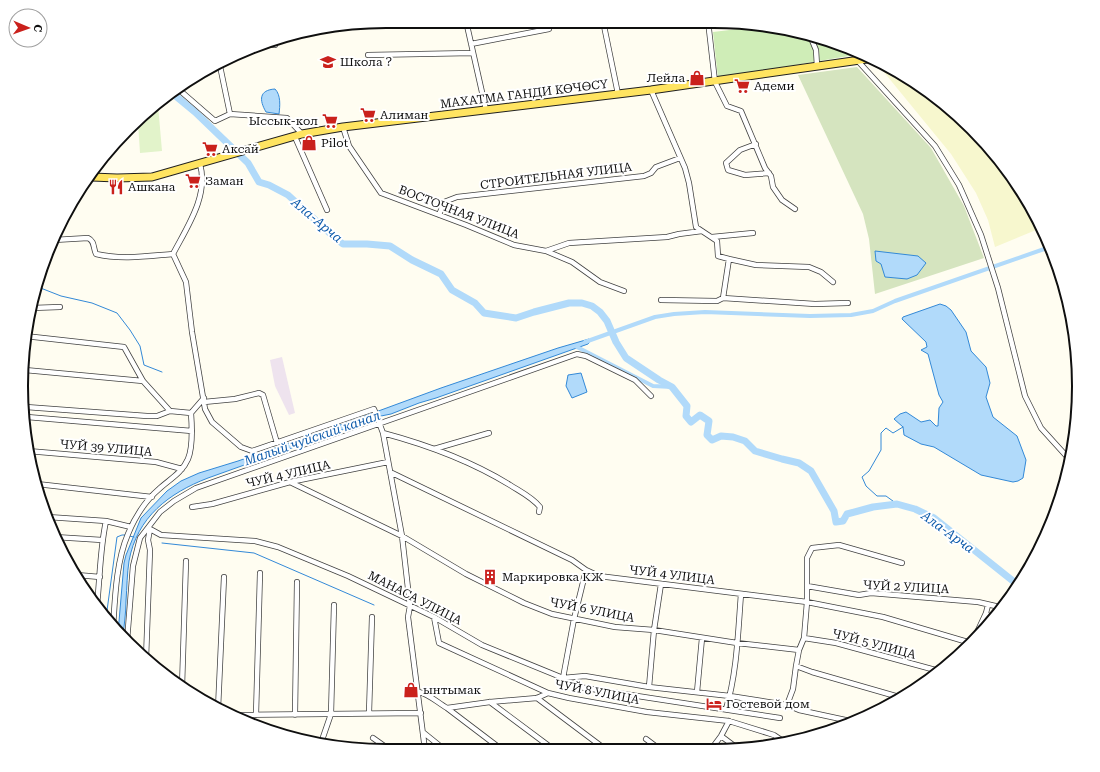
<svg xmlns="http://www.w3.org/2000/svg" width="1100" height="772" font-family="'Roboto Serif',serif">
	<rect width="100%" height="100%" fill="#fffdf1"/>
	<!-- industrial -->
	<path fill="#eee3ee" d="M282,357L295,413L289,415L275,386L270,360Z"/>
	<!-- farmland -->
	<path fill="#f7f7ce" d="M897,70L988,145L1030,203L1041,228L995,247L988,220L976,193L951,154L883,71Z"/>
	<!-- green -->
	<path fill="#cfedb7" d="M763,26L785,28L855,55L718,78L713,32Z"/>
	<!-- cemetery -->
	<path fill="#d5e4bf" d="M857,67L931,148L964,206L984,258L875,294L869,239L863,214L798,75Z"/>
	<!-- pitch -->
	<path fill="#e2f3ca" d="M158,105L162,151L140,153L138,122Z"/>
	<!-- water -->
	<path fill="#b1dafa" stroke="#3389d7" d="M275,89C281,95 280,106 279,114L266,112C259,100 259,90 275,89Z
		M875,251L918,256L926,263L917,275L907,279L885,277L881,264L876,261Z
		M940,304L946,306L951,310L966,332L971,351L986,367L990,383L986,397L993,417L1017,436L1026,460L1023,478L1018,481L1013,482L981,475L934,447L921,444L904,435L903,427L894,419L900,414L906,412L921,422L930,420L936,426H938L939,408L943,402L939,395L928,354L921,350L927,347L926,342L902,319L903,317Z
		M589,339L590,341L588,344L436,398L419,403L391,414L381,416L208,478C169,493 137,517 129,561C127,574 127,587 126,601C126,613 124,625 123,637L118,633L124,563L126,555L141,518L167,491L181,481L199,473L238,461L343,424L441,388L558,348Z
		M581,373L587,392L572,398L566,386L568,375Z"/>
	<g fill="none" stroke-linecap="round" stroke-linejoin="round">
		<!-- stream -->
		<path stroke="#3389d7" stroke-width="1" d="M38,287L61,296L92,303L117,313L130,330L140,346L144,365L162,372
			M897,504L886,496H877L866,486L862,477L869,471L881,450V433L886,428L893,433L903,427
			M129,536L134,537
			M162,543L254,553L374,605
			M106,618L117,537L122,535H126"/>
		<!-- canal -->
		<path stroke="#b1dafa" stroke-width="4" d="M585,342L655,317L674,314L705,312L810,316L851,315L873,311L895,301L1050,247
			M575,346L653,386L672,387"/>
		<!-- river -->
		<path stroke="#b1dafa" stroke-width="7" d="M172,93L195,112L248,163L259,182L269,185L288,195L335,238L343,244H367L390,246L412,260L441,274L452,290L475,303L484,313L516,318L534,312L569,303H582L592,306L600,312L607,321L616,342L626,358L659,380L672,387L687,406L686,416L691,422L700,415L709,421L707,435L712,440L721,436L733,437L745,441L755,451L782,459L799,463L811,471L834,511L836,522L843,521L847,514L873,507L897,504L915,509L934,518L1018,585"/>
		<defs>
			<path id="minor" d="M466,21L486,110
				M603,21L618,94
				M708,21L715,82L727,106L741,111L765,168L771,176L773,187L782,200L795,209
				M811,38L816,50L817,66
				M471,44L549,29
				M265,45H275
				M368,55L473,53
				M857,60L935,146L959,185L981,235L998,288L1025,396L1041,428L1070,460
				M220,66L230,114L287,118L302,134
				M177,88L215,121L230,114
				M651,90L685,168L689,183L696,227L717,241L718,256L729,259L723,298
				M343,127L349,146L381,193L466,225L514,245L546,251L569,243L667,237L679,234L702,231
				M295,137L327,210
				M756,144L740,150L726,163L728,170L745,175L769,173
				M200,164C209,196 187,227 173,254L186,282L192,332L205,409L212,422L241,447L252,451L374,409L383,433L402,536L410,606L408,617L425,750
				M439,215L444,202L457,197L644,176L651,173L656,167L680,158
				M712,237L753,233
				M52,242L54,240L88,238C95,241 93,248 96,254C121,260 148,256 173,254
				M546,251L572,262L600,282L624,291
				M46,258L50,254L51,243
				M729,259L756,265L809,267L821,272L833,282
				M661,300L717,301L723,298L815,304L848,303
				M32,308L60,307
				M25,336L124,347L143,381L170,411L191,413
				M25,370L143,381
				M204,402L235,399L259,393L263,395L277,443
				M26,407L147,416H157L170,411
				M27,417L192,431
				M383,433C428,445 471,461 510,485C521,492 532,497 540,507L539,512
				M434,449L489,433
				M28,451L156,462L182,469
				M390,472L572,560L586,570L599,576L807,602L883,617L971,643
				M290,482L402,536L466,574L524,603L552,614L615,627L654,630L737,643L799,650
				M37,484L152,497
				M192,507L212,504L290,482L388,462
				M48,517L106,521L131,527
				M150,529L161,535L255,541L278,547L348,576L434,617L482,645L563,678L579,687L780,718
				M55,537L102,540
				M586,570L574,619L563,678L585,676L649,687L730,696L787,705L799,710L850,721
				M77,575L100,577
				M807,586L859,595L871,593L978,602L1004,608
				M97,605C100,577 100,549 106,521
				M986,613L992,621
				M434,617L439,643L548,693L569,698L647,712L729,721L774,735L783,741
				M113,628C115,598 116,562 128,534C135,517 145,501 159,489C170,479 182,473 188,459C193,447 192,426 191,413L204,398
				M804,638L836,643L939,671
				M127,641L133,566L140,538L160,512L174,501L196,488L577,354L586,356L635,380L651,396
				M973,641L986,613L988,605
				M146,659L150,550L148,540L150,529L149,528
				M796,666L812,672L899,697
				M182,687L186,561
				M649,687L654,630L661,584
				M419,692C429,694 438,703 447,708L490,702L537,698L548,693
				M697,692L702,638
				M537,698L605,749
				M490,702L553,749
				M787,705L793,689L796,666L799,650L804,638L807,602V558L812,548L839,545L902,563
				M447,708L501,749
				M218,709L224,577
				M726,709C737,673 738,632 741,594
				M369,713L372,617
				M230,715L421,713
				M256,715L260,573
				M295,715L297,582
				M424,733L445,750
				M721,736L737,748
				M373,738L390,750
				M646,739L658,748
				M321,743L331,714L334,605
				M712,748L721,736L729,721"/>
			<path id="primary" d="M92,177L117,178L152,177L302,134L343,127L651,90L867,59"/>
		</defs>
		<!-- minor casing -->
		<use href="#minor" stroke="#424242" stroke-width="6"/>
		<!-- primary casing -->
		<use href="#primary" stroke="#202020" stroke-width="9"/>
		<!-- minor -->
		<use href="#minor" stroke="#fff" stroke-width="4.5"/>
		<!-- primary -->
		<use href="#primary" stroke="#ffe461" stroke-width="7"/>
	</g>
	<!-- icons -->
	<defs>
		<symbol id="school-bare" viewBox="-9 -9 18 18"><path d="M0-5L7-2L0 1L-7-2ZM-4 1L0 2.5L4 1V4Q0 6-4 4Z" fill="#ca211c" stroke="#fff" stroke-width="2.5" paint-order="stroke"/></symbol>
		<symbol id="shop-bare" viewBox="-9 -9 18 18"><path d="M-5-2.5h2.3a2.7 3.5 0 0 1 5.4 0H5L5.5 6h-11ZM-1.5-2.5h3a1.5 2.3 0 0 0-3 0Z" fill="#ca211c" stroke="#fff" stroke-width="2.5" paint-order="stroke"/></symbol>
		<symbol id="supermarket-bare" viewBox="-9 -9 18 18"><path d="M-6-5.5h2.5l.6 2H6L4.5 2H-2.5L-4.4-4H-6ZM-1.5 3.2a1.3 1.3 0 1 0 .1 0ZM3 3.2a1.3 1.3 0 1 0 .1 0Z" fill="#ca211c" stroke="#fff" stroke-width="2.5" paint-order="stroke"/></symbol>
		<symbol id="restaurant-bare" viewBox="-9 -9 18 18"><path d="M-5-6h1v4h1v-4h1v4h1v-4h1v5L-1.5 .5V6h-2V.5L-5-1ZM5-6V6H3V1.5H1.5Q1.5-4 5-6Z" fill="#ca211c" stroke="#fff" stroke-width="2.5" paint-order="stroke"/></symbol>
		<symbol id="building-bare" viewBox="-9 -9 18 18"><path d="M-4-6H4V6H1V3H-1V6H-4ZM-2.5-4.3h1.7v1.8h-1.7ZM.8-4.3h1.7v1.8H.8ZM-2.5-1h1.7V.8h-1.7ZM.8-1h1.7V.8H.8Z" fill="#ca211c" stroke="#fff" stroke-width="2.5" paint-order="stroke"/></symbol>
		<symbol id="hotel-bare" viewBox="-9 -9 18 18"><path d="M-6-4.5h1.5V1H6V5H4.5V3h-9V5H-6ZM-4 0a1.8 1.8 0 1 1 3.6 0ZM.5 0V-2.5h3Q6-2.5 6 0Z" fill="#ca211c" stroke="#fff" stroke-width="2.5" paint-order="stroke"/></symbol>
	</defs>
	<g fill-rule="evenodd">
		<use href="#school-bare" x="317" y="51" width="22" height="22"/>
		<use href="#shop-bare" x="686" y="67" width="22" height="22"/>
		<use href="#supermarket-bare" x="731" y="75" width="22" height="22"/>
		<use href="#supermarket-bare" x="357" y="104" width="22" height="22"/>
		<use href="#supermarket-bare" x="319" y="110" width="22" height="22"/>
		<use href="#shop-bare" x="298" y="132" width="22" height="22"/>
		<use href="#supermarket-bare" x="199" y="138" width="22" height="22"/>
		<use href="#supermarket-bare" x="182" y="170" width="22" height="22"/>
		<use href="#restaurant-bare" x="105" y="176" width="22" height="22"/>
		<use href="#building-bare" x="479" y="566" width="22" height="22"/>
		<use href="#shop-bare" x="400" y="679" width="22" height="22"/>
		<use href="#hotel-bare" x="703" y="693" width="22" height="22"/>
	</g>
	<g text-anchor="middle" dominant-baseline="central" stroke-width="4" stroke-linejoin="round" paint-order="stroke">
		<!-- poi labels -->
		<g font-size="12" fill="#0f0f0f" stroke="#fff" text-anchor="start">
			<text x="340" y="62">Школа ?</text>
			<text x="685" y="78" text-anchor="end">Лейла</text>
			<text x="754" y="86">Адеми</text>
			<text x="380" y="115">Алиман</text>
			<text x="318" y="121" text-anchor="end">Ыссык-кол</text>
			<text x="321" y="143">Pilot</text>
			<text x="222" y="149">Аксай</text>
			<text x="205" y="181">Заман</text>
			<text x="128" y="187">Ашкана</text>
			<text x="502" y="577">Маркировка КЖ</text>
			<text x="423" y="690">ынтымак</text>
			<text x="726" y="704">Гостевой дом</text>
		</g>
		<!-- street labels -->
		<g font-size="12" fill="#0f0f0f" stroke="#fff">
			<text transform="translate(524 94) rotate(-7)">МАХАТМА ГАНДИ КӨЧӨСҮ</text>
			<text transform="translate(556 176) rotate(-7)">СТРОИТЕЛЬНАЯ УЛИЦА</text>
			<text transform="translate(459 212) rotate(21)">ВОСТОЧНАЯ УЛИЦА</text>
			<text transform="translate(106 448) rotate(5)">ЧУЙ 39 УЛИЦА</text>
			<text transform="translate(288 474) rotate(-13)">ЧУЙ 4 УЛИЦА</text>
			<text transform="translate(672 575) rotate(7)">ЧУЙ 4 УЛИЦА</text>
			<text transform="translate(906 587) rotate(3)">ЧУЙ 2 УЛИЦА</text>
			<text transform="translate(415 598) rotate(27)">МАНАСА УЛИЦА</text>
			<text transform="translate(592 610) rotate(11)">ЧУЙ 6 УЛИЦА</text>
			<text transform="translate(874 644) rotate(15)">ЧУЙ 5 УЛИЦА</text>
			<text transform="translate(597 692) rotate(11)">ЧУЙ 8 УЛИЦА</text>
		</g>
		<!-- water labels -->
		<g font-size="13" font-style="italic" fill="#0e5bab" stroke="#fff">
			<text transform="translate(317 220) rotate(40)">Ала-Арча</text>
			<text transform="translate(312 438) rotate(-19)">Малый чуйский канал</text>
			<text transform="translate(948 532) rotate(36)">Ала-Арча</text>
		</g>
	</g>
	<!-- crop -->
	<path d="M0 0H1100V772H0ZM386 28H714A358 358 0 0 1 1072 386V386A358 358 0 0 1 714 744H386A358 358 0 0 1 28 386V386A358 358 0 0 1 386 28Z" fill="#fff" fill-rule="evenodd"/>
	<path fill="none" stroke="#0f0f0f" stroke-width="2" d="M386 28H714A358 358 0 0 1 1072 386V386A358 358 0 0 1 714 744H386A358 358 0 0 1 28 386V386A358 358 0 0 1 386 28Z"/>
	<!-- north arrow -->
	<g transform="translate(28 28) rotate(92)"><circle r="19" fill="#ffffff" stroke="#9f9f9f"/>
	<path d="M0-3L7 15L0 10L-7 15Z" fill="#ca211c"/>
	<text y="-6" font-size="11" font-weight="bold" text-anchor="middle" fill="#0f0f0f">С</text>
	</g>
</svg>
